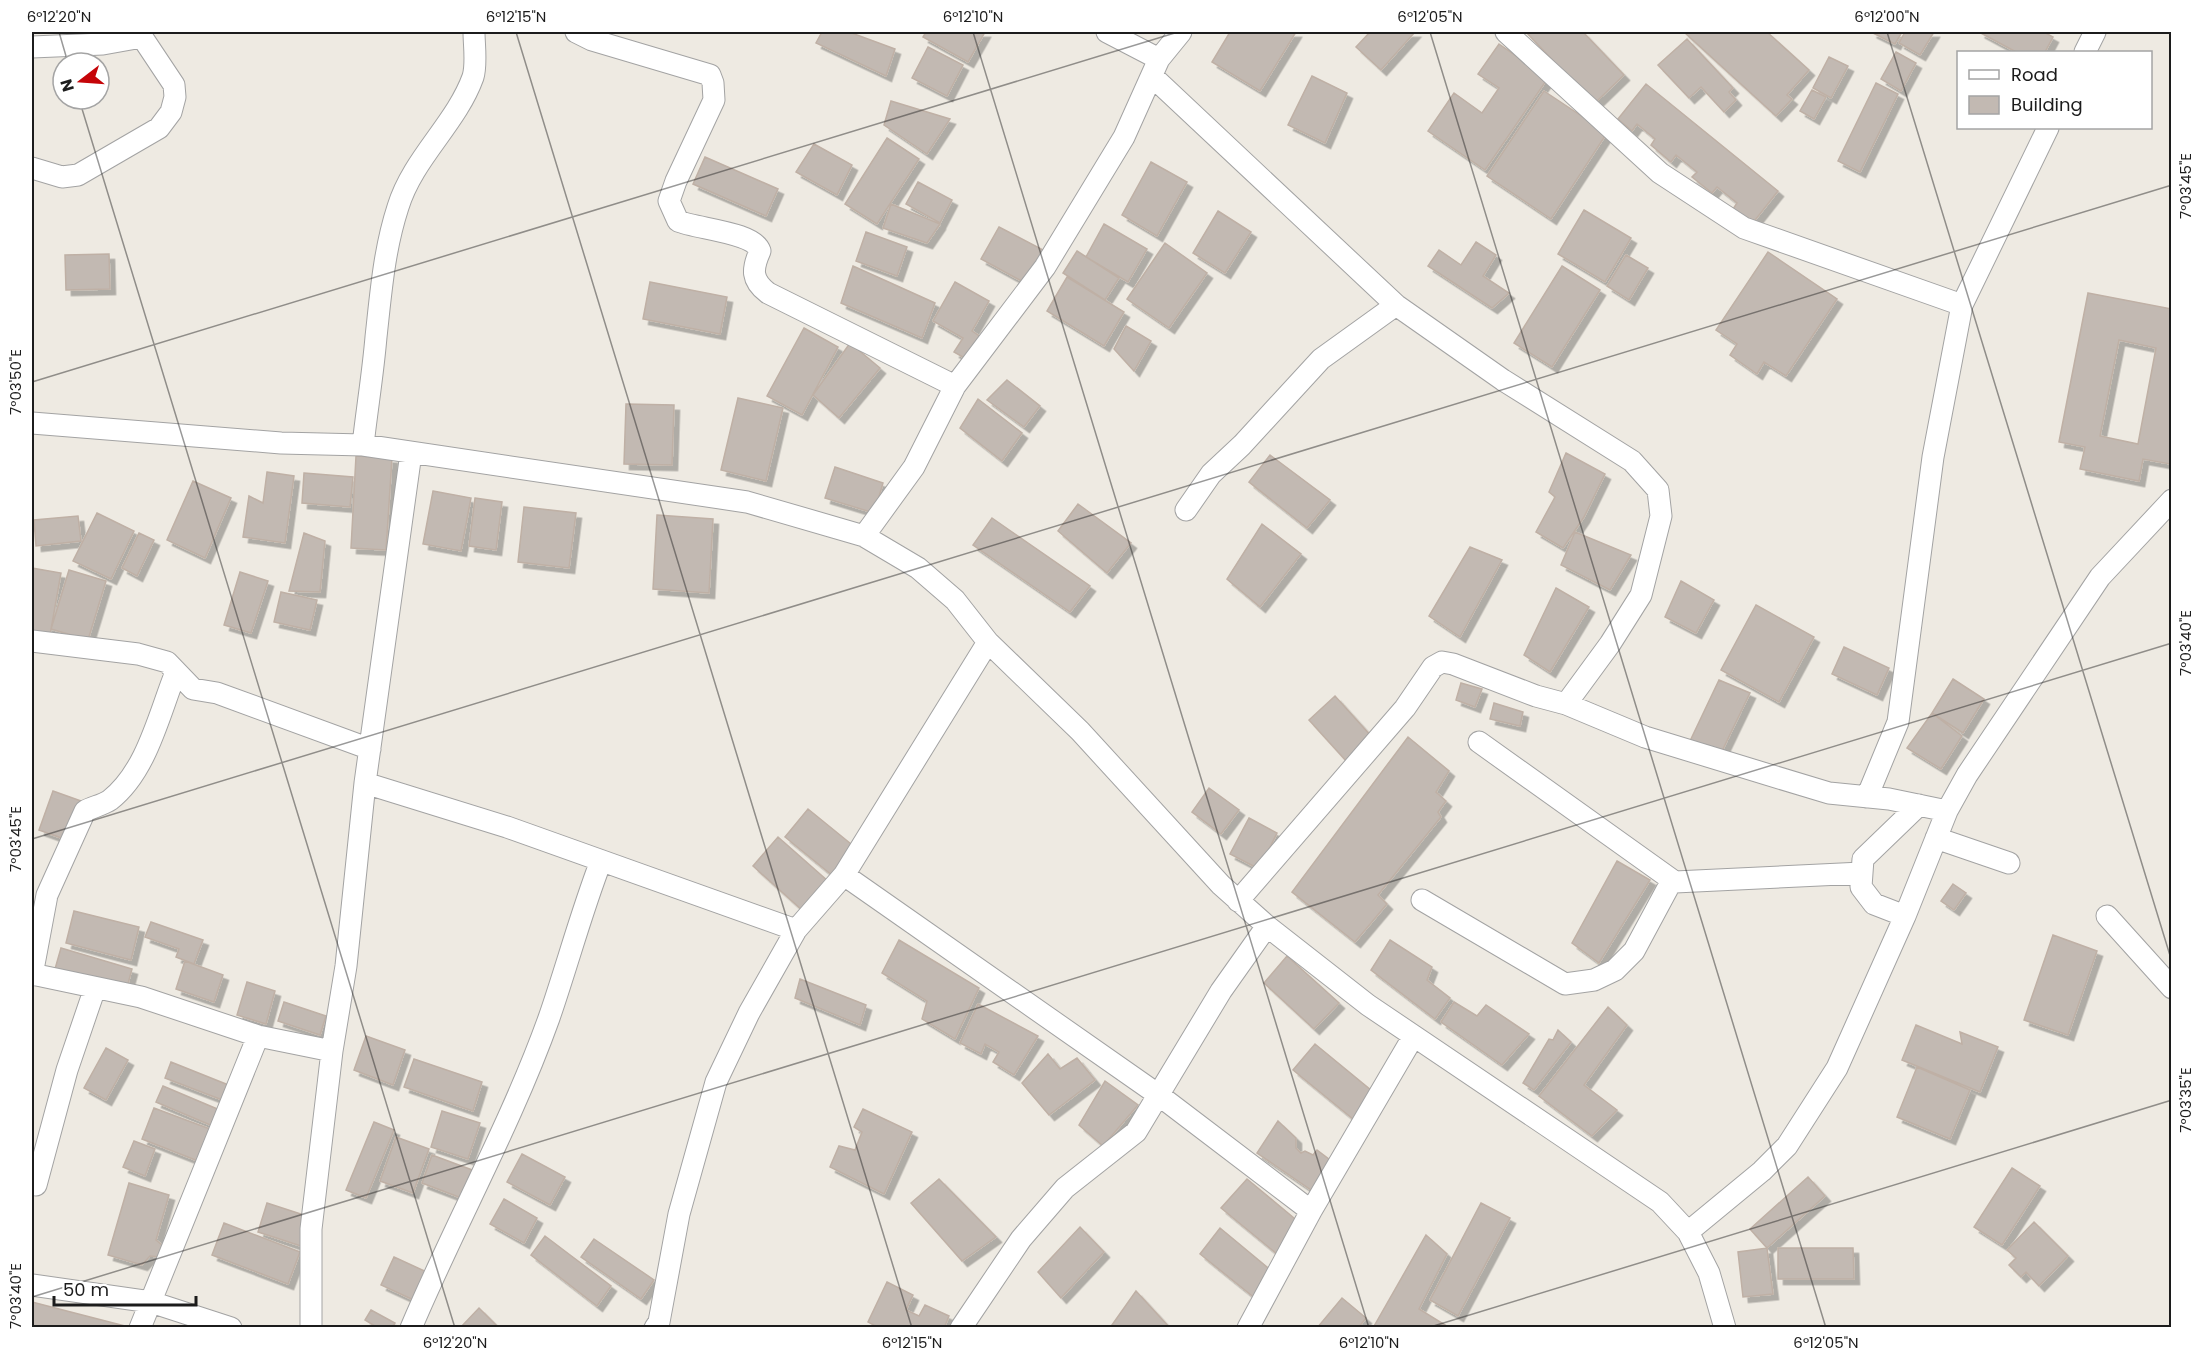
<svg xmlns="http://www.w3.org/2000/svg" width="2203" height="1359" font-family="Poppins,sans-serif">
	<defs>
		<filter id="shadow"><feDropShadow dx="5.5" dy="5.5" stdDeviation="0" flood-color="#0004"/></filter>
	</defs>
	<rect width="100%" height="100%" fill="#eeeae2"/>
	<!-- building -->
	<path fill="#c2b9b2" stroke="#bfb0a5" stroke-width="1.5" fill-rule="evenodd" filter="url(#shadow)" d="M822,32H849L895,49L886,76L816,43Z
		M926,32H985L968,62L923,37Z
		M1230,32H1296L1260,91L1212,62Z
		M1370,32H1415L1381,70L1356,47Z
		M1526,32H1583L1624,75L1594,104Z
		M1684,32H1767L1809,70L1787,95L1792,99L1776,116Z
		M1871,32H1902L1895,44Z
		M1905,32H1934L1920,55L1899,43Z
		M1979,32H2044L2053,37L2045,52H2016Z
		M1687,39L1733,88L1729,92L1736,100L1724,112L1701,87L1689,98L1658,65Z
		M1499,44L1548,78L1485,170L1428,131L1454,93L1482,113L1499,88L1478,74Z
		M928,47L963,65L947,96L912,78Z
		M1896,52L1916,63L1901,91L1881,79Z
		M1829,57L1848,66L1831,98L1813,88Z
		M1312,76L1347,93L1325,143L1288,125Z
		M1876,83L1898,94L1860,172L1838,161Z
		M1646,84L1778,191L1752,224L1733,209L1737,203L1717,187L1712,193L1692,177L1697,172L1676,155L1671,162L1651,145L1655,139L1637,124L1632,131L1618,119Z
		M1812,90L1826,97L1814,119L1800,111Z
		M1544,91L1607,133L1551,219L1487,176Z
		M891,101L950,119L927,154L884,125Z
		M887,138L919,159L877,224L845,204Z
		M814,144L852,165L837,195L796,172Z
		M705,157L778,189L766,216L693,184Z
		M1151,162L1187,182L1157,236L1122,215Z
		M918,182L952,200L940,223L906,204Z
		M891,204L940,224L927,243L883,228Z
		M1584,210L1631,238L1605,282L1558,254Z
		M1218,211L1251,232L1225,273L1193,253Z
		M1104,224L1147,249L1128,282L1086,257Z
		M999,227L1045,251L1027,284L981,259Z
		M866,232L907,247L897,276L856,261Z
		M1476,242L1496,255L1483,276L1509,293L1492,308L1428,266L1439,250L1461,265Z
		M1165,243L1207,273L1169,328L1127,299Z
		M1077,251L1119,278L1105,300L1063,273Z
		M1768,252L1837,299L1786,376L1764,362L1757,374L1730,355L1737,344L1716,330Z
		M109,254L110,289L66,290L65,255Z
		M1626,255L1648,268L1629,300L1607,286Z
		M853,266L935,303L922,338L841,303Z
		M1562,266L1600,290L1552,367L1514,343Z
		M1067,277L1124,312L1104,346L1047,311Z
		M650,282L727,297L720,334L643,319Z
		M955,282L989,301L972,331L981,337L968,360L954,352L963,338L933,321Z
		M2088,293L2172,309V454L2170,464L2143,459L2139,481L2080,469L2085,447L2059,442ZM2119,340L2156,348L2138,444L2100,436Z
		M1126,326L1151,341L1134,371L1114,349Z
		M804,328L838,347L802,415L767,396Z
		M850,343L880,368L839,418L813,395Z
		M1007,380L1040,406L1024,427L987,400Z
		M738,398L783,408L766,481L721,470Z
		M978,399L1022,433L1002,461L960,428Z
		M626,404L674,405L672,465L624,464Z
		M1566,453L1605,474L1584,517L1563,548L1536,532L1555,497L1549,492Z
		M1270,455L1330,500L1307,528L1249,482Z
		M356,456L392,458L386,550L351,548Z
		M835,467L883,483L874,513L825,498Z
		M267,472L294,476L285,543L243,537L249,496L263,503Z
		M304,473L353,477L350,507L302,503Z
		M193,481L231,498L205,558L167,540Z
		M433,491L471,498L461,551L423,544Z
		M475,498L502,502L496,550L469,546Z
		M1078,504L1131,543L1107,573L1058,531Z
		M524,507L576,513L569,568L518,562Z
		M97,513L134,531L111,579L73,561Z
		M657,515L713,519L709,593L653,589Z
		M78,516L81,541L36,546L34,520Z
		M992,518L1090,586L1070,612L973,545Z
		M1262,524L1301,554L1260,607L1227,579Z
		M1575,532L1631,555L1610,590L1561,565Z
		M139,533L154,540L137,576L122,568Z
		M304,533L325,541L320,592L289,591Z
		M1470,547L1502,560L1460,637L1429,616Z
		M32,568L61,573L50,635L32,632Z
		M69,570L106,581L88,640L51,629Z
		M240,572L268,581L251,633L224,625Z
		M1681,581L1714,600L1696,633L1665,617Z
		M1556,588L1589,607L1550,672L1524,655Z
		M281,592L317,600L310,630L274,622Z
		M1756,605L1814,637L1779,702L1721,670Z
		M1844,647L1889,668L1877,695L1832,674Z
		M1953,679L1984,699L1963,733L1932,713Z
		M1719,680L1750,693L1722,751L1690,741Z
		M1461,683L1482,689L1475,707L1456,700Z
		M1335,696L1372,737L1348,763L1309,720Z
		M1494,703L1523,712L1520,726L1490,719Z
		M1932,713L1962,736L1941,769L1907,748Z
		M1408,737L1449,771L1436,792L1446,801L1438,812L1441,817L1378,895L1387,904L1355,942L1292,892Z
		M1209,788L1239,810L1221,834L1192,812Z
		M53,791L81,801L67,840L39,830Z
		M808,809L856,848L833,876L785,837Z
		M1249,818L1277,833L1259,869L1230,854Z
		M778,837L829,882L803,911L753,866Z
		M1617,861L1650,880L1599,963L1572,943Z
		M1953,884L1966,893L1954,910L1941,901Z
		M74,911L139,927L131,960L66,943Z
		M151,922L203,940L194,964L176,957L179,949L145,937Z
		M2053,935L2097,951L2068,1035L2024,1020Z
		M899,940L979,988L955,1039L922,1019L927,1001L882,973Z
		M1390,940L1432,967L1427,980L1450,998L1435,1019L1371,970Z
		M61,948L132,969L126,991L55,969Z
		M1287,956L1339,1003L1314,1029L1264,983Z
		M185,961L223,975L214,1002L176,989Z
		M800,979L866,1005L860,1025L795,998Z
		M247,982L275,991L266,1024L237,1015Z
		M284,1002L326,1016L320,1035L278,1021Z
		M1454,1002L1477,1016L1486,1005L1529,1034L1502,1065L1441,1022Z
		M978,1004L1038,1036L1014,1075L993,1062L999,1052L985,1044L981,1054L960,1043Z
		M1608,1007L1627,1025L1584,1085L1617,1110L1592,1136L1539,1096Z
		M1916,1025L1962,1044L1960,1032L1998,1047L1980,1092L1902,1060Z
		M1558,1030L1571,1042L1534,1090L1523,1083L1549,1039L1553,1040Z
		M366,1036L405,1050L393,1085L354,1070Z
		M1315,1044L1372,1091L1353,1119L1293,1070Z
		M106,1048L128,1060L106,1100L84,1088Z
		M1048,1054L1060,1069L1077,1058L1095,1080L1049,1115L1022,1083Z
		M414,1059L482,1082L473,1111L404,1087Z
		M171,1062L231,1086L225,1101L165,1078Z
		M1917,1067L1970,1090L1950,1139L1897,1117Z
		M1105,1081L1138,1105L1103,1146L1079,1125Z
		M163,1086L222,1111L215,1127L156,1102Z
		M154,1108L210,1129L198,1161L142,1139Z
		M863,1109L912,1132L884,1194L830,1167L839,1146L855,1150L862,1132L854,1127Z
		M442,1111L480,1123L468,1159L431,1147Z
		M1278,1121L1296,1138V1148L1301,1153L1305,1151L1313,1155L1317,1150L1334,1163L1314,1192L1257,1153Z
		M374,1122L394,1130L366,1198L346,1190Z
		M396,1137L429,1149L413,1193L380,1181Z
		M134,1141L155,1149L145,1176L123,1167Z
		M522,1154L565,1177L550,1205L507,1182Z
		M432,1155L475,1171L464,1199L422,1183Z
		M2012,1168L2040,1186L2002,1245L1974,1227Z
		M1808,1177L1825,1196L1767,1248L1750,1229Z
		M939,1179L996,1237L962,1261L911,1203Z
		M1247,1179L1300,1223L1277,1254L1221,1208Z
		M129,1183L169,1195L156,1240L162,1245L160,1257L150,1256L142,1265L108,1255Z
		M504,1199L537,1218L524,1243L490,1224Z
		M267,1203L310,1217L301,1246L258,1232Z
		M1481,1203L1510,1218L1458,1316L1430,1300Z
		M2034,1222L2068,1256L2039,1286L2026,1272L2021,1277L2009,1265L2016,1258L2007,1250Z
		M224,1223L300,1252L288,1284L212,1255Z
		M1080,1227L1104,1252L1061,1298L1038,1272Z
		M1220,1228L1273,1272L1256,1299L1200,1254Z
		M1426,1235L1447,1254L1419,1309L1450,1328H1373Z
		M545,1236L611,1286L597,1306L531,1255Z
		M594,1239L654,1280L641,1299L581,1257Z
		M1767,1248L1773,1294L1743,1297L1738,1252Z
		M1778,1248H1853L1854,1279H1778Z
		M394,1257L431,1274L418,1302L381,1285Z
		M887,1282L913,1295L906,1310L919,1316L925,1305L949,1316L944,1328H879L868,1322Z
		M1136,1291L1170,1328H1115L1112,1325Z
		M1342,1298L1366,1318L1358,1328H1317Z
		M32,1302L125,1326L124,1328H32Z
		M479,1308L499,1328H460Z
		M371,1310L395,1323L392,1328H378L365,1320Z"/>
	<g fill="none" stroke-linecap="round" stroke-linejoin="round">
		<defs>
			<path id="minor" d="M576,32L592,40L710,75L713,83L714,100L676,181L669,201L678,221C697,229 754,232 760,251C752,269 751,280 768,293L955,386
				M1107,32L1159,59
				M1506,32L1660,173L1744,228L1962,305
				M32,47L103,44L142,37
				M2085,52L2095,32
				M1153,77L1396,305L1503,380L1632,461L1658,490L1661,516L1641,595L1610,644L1566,704
				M32,168L62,177L78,175L159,128L171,112L175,97L174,85L142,37L141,32
				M32,423L281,443L363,445L747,502L864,536L918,568L955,600L988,642L1080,731L1221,885L1267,926L1368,1005L1660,1202L1688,1232L1709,1273L1725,1328
				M363,445C367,409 373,373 376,337C381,292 384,250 398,207C413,158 456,124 473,77C477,64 474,45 474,32
				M1186,510L1211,474L1242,445L1321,359L1396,305
				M864,536L914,467L955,386L1045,267L1124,137L1159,59L1181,32
				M32,641L138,654L167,662L193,689L217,693L370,749
				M1479,742L1675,882
				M365,783L507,827L796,930
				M1867,797L1898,722L1933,457L1962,305L2048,128
				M1936,838L2009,863
				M844,875L1160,1096L1311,1211
				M1422,900L1565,984L1594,980L1615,970L1634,951L1670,884L1675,882L1862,873
				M1238,901L1405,708L1433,667L1442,662L1453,664L1536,696L1566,704L1645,737L1766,774L1829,793L1889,799L1947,811
				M1905,916L1874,904L1861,887L1863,859L1919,805
				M2107,916L2172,988
				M32,974L141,997L258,1036L332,1051
				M32,975L47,895L85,811C92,807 103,805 110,800C147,771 159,714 176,672
				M36,1185L67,1070L95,988
				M1688,1232L1762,1171L1787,1146L1837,1068L1905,916L1947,811L1967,775L2100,577L2172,500
				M32,1285L151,1302L231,1328
				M140,1328L258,1036
				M311,1328V1229L332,1051L346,966L365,783L411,453
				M411,1328C455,1224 511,1124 549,1018C567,966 581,913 601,861
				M655,1328L659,1322L679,1214L716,1082L749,1013L796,930L844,875L988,642
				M961,1328L1021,1239L1065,1188L1136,1132L1221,991L1267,926
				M1248,1328L1311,1211L1413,1037"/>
		</defs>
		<!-- minor casing -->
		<use href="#minor" stroke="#a3a3a3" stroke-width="23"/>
		<!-- minor -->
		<use href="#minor" stroke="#fff" stroke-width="21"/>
	</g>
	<!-- ticks -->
	<path fill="none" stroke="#1c1c1c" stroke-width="1.5" stroke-opacity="0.45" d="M59,32L68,63M516,32L912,1328M973,32L1369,1328M1430,32L1826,1328M1887,32L2172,962M79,99L455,1328M32,382L1178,32M32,839L2172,185M32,1297L2172,643M1427,1328L2172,1100"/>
	<!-- border -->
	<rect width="2203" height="1359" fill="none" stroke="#ffffff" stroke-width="66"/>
	<!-- legend -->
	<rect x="1957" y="51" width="195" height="78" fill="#ffffff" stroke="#a4a4a4" stroke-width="1.5"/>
	<rect x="1969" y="70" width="30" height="9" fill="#ffffff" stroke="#a4a4a4" stroke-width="1.5"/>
	<text x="2011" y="81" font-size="18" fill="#1c1c1c">Road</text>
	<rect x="1969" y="96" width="30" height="18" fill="#c2b9b2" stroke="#a4a4a4" stroke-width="1.5"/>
	<text x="2011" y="111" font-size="18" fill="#1c1c1c">Building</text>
	<!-- north arrow -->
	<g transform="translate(81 81) rotate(253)"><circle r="28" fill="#ffffff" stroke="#a4a4a4" stroke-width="1.5"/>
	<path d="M0-4.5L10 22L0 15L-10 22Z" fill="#c50408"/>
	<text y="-9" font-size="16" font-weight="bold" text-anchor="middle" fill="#1c1c1c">N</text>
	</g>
	<!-- scale -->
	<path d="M54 1296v9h142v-9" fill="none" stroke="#1c1c1c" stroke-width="3"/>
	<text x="63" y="1296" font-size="18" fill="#1c1c1c" stroke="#ffffff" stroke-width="4.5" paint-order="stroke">50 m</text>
	<rect x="33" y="33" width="2137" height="1293" fill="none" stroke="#1c1c1c" stroke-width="2"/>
	<g font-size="15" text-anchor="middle" fill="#1c1c1c">
		<text x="59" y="22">6°12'20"N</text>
		<text x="516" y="22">6°12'15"N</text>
		<text x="973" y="22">6°12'10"N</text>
		<text x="1430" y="22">6°12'05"N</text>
		<text x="1887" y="22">6°12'00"N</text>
		<text transform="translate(2186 186) rotate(-90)" y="5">7°03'45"E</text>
		<text transform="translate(16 382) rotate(-90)" y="5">7°03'50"E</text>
		<text transform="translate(2186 643) rotate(-90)" y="5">7°03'40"E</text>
		<text transform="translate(16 839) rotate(-90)" y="5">7°03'45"E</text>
		<text transform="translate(2186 1100) rotate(-90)" y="5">7°03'35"E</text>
		<text transform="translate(16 1296) rotate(-90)" y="5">7°03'40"E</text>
		<text x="455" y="1348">6°12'20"N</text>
		<text x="912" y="1348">6°12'15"N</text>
		<text x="1369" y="1348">6°12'10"N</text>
		<text x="1826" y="1348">6°12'05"N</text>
	</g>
</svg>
